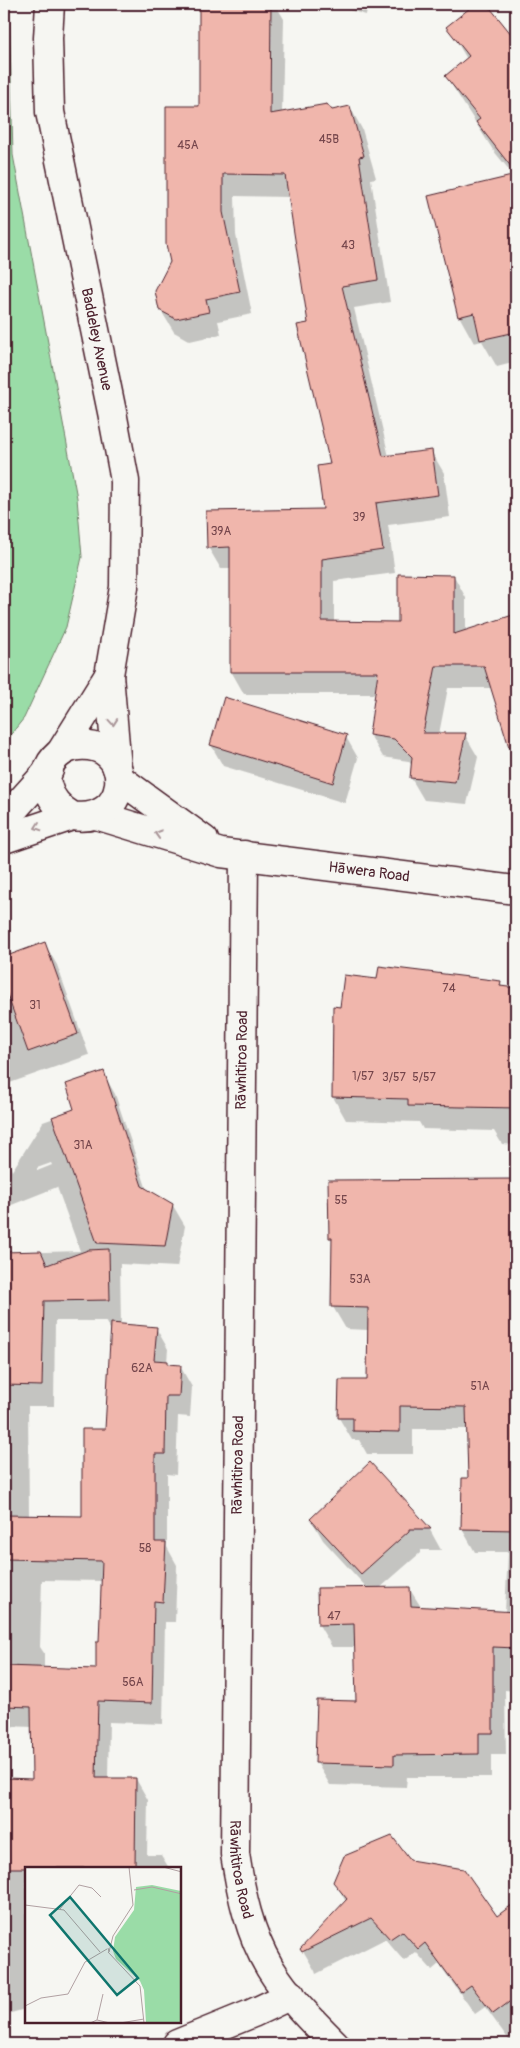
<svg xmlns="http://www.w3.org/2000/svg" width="520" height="2048" font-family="Pangolin,sans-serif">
	<rect width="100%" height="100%" fill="#f6f6f2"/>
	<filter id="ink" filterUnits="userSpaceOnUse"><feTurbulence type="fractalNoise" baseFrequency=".02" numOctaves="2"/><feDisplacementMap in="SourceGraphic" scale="10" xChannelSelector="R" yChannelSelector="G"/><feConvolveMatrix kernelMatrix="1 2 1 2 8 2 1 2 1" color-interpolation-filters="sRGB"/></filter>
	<g filter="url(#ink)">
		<!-- green -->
		<path fill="#9adca7" stroke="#727e69" d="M4,4H9L13,155L77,498L82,557L66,627L24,718L4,743Z"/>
		<!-- shadow -->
		<path fill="#0003" fill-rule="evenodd" d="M201,4H275L284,19L282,113L332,111L350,107L362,129L376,178L371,179L390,302L354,308L389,457L431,451L444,473L450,517L388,525L395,573L334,581V622L399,623L454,576L466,598V631L516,615V722L509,724L492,688H448L439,734L465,735L478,757L467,804L424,800L411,778L412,765L408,761L383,757L370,735L376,694H244L231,671V569H221L208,547L324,510L331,465L289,197L235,196L236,235L252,314L218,321L221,334L190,341L174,332L160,309L200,107Z
			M329,4H369L366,15Z
			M477,4H486L516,42V362L497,367L482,341L474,343L459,316L515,177L493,150L446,76L467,59L448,27Z
			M346,737L358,758L345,803L223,766L211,745Z
			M45,944L57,965L89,1055L4,1085V959Z
			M378,980L500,982L503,988L516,989V1145L502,1144L494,1131L423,1129L419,1122L346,1120L333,1097L335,1008L341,1009Z
			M103,1073L115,1094L147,1190L172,1204L185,1226L177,1267L120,1264L121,1325L156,1328L168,1349L167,1362L169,1365L180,1366L192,1387L190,1417L178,1416L176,1475L167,1474V1547L177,1565L175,1622H165L163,1724L109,1722L108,1779H136L148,1800L147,1855H161L169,1868H26V2011L25,2009L4,2015V1842H7L33,1780V1727L4,1726V1262L11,1253L80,1251L57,1187L4,1208V1149L12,1171L43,1122L76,1110ZM51,1163L52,1165L37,1171V1168ZM55,1321H105L112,1332L106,1431L83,1517H29L28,1406H54ZM42,1580L103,1581L100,1644L97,1671L44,1669V1653L40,1647Z
			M330,1237L516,1259V1691L505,1690L506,1755H491V1777H407L406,1787L330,1785L317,1763L357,1702L356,1647H332L319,1625L368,1589L323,1540L311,1519L370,1464L430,1530L441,1550H420V1553L380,1588H409L421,1607L505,1612L508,1552H475L462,1529L463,1479L469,1480L468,1429H413V1454H367L359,1440H352L339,1418L368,1381L369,1330L346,1329L333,1307V1242Z
			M409,1861L496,1918L506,1911L516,1925V2044H512L485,2007L475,2014L439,1964L432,1970L416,1952L404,1961L385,1939L316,1974L315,1971L302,1949L346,1902L335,1882Z"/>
		<!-- building -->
		<path fill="#f0b6ac" stroke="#4a1f2b" d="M199,4H271L270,114L327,104L332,110L350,106L364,156L359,157L378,280L342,286L383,456L432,450L438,495L376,503L383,550L322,559V621L398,622V574L454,575V634L516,614V746L509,747L484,666H436L423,733H466L455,782L410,778L412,757L394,739L369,735L378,672H230V547L207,548L206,511L323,509L317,466L330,464L297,325L308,323L285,175L223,174V212L240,292L206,299L209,312L176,319L159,310L155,291L170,262L166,244V106H199Z
			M475,4H487L516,40V173L476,122L480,119L445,76L469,56L446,27Z
			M516,175V332L480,340L474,313L458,317L428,196Z
			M224,697L347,735L333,783L210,745Z
			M45,942L78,1034L28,1052L4,986V957Z
			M379,966L501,981L500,986L516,988V1108L408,1106V1099L332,1097L333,1006L340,1007L344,975L377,979Z
			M104,1071L142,1186L173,1204L165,1246L97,1243L52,1117L74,1109L66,1084Z
			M516,1179V1530L461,1529L462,1478H468L466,1407L400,1406V1432L353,1431V1418H338L339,1380H367L368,1308L331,1307L332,1238H329L328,1180Z
			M109,1249L110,1300L44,1301L42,1386L4,1385V1252L41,1251L47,1265L88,1250Z
			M111,1323L157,1327L154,1360L168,1361V1364L181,1365L179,1396H166L165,1454H155V1542H166L163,1602L154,1601L152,1703L98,1701L96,1778H136L135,1868H5L6,1778L32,1779L31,1707L4,1706V1666L96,1669V1642H99L102,1561L4,1559V1515L82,1516V1429H105Z
			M370,1462L431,1529H409V1531L361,1574L310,1519Z
			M410,1587L411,1606L516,1612V1648L493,1647V1733H479V1754L394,1755V1765L315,1763L317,1700L356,1701L354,1624L318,1625L317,1588Z
			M392,1836L410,1860L464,1869L497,1916L516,1902V1997L493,2014L471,1985L461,1992L425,1943L418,1949L402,1931L390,1939L371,1918L302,1952L300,1949L347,1899L333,1882L344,1856Z"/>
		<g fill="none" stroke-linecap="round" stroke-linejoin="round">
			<defs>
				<g id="minor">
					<path d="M120,779L204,840"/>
					<path id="s1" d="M96,815L221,853L516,890"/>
					<path id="s2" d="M244,855L235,1854C241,1893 249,1933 270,1968C287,1996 312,2021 335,2044"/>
					<path d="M177,2044L253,2013L291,1995"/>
				</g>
				<g id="tertiary">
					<path id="s3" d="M50,4L48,38L50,112L112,412L125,481L124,587L109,675L117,768"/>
					<path d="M61,752L109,675"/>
					<path d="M4,820L49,770"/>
					<path d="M4,839L72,816C129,825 134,751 89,746C79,745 71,746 63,751C35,769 46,802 72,816"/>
				</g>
			</defs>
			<!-- minor casing -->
			<use href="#minor" stroke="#4a1f2b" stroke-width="31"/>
			<!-- tertiary casing -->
			<use href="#tertiary" stroke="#4a1f2b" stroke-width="31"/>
			<!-- minor -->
			<use href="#minor" stroke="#f6f6f2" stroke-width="28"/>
			<!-- tertiary -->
			<use href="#tertiary" stroke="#f6f6f2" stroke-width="28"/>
		</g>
		<!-- one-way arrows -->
		<defs><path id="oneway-chevron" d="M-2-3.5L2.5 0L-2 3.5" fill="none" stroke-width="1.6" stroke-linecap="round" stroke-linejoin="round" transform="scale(1.25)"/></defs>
		<g stroke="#a99598">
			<use href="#oneway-chevron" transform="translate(113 722) rotate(85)"/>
			<use href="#oneway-chevron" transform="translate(38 827) rotate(161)"/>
			<use href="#oneway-chevron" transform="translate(158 834) rotate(-163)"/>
		</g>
	</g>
	<g text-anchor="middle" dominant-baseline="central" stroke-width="4.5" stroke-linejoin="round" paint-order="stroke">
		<!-- number labels -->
		<g font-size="12" fill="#74454b">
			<text x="329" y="139">45B</text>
			<text x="188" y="145">45A</text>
			<text x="348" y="245">43</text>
			<text x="359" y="517">39</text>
			<text x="221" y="531">39A</text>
			<text x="449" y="988">74</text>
			<text x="35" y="1005">31</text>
			<text x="363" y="1076">1/57</text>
			<text x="394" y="1077">3/57</text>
			<text x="424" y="1077">5/57</text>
			<text x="83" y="1145">31A</text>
			<text x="341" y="1200">55</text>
			<text x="360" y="1279">53A</text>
			<text x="142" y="1368">62A</text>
			<text x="480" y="1386">51A</text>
			<text x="145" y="1548">58</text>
			<text x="334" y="1616">47</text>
			<text x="133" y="1682">56A</text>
		</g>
		<!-- street labels -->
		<g font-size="15" fill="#4a1f2b" stroke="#f6f6f2">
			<text stroke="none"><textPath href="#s3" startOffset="340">Baddeley Avenue</textPath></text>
			<text stroke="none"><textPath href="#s1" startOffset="280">Hāwera Road</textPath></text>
			<text transform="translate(242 1060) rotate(-89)">Rāwhitiroa Road</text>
			<text transform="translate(238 1465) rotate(-89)">Rāwhitiroa Road</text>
			<text stroke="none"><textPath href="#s2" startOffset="1015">Rāwhitiroa Road</textPath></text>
		</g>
	</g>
	<!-- overview -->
	<g transform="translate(25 1867)">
		<rect width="156" height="156" fill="#f6f6f2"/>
		<path d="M127,18L156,24V156H121L119,123L115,114L91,92L88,84L90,70L109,43L111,20Z" fill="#9adca7"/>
		<path fill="none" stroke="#b1a0a2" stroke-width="1" d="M138,0L157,5M109,23L127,20L157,27M0,38L39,43L75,85M35,42L54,18L67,21L76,30M83,81L84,85L88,69L108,38L104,0M83,85L115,119L119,156M0,139L16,131L43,127L60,95L82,82M72,153L78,127M65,156L72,153L85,156M95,156L119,152"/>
		<path fill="#0f766e" fill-opacity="0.15" stroke="#0f766e" stroke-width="2.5" d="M45,30L113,111L92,128L25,48Z"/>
		<rect width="156" height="156" fill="none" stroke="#4a1f2b" stroke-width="2.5"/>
	</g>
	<!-- margin -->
	<rect width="520" height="2048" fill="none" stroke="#f6f6f2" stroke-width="20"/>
	<rect x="10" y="10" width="500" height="2028" fill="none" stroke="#4a1f2b" stroke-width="2" filter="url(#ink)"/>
</svg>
